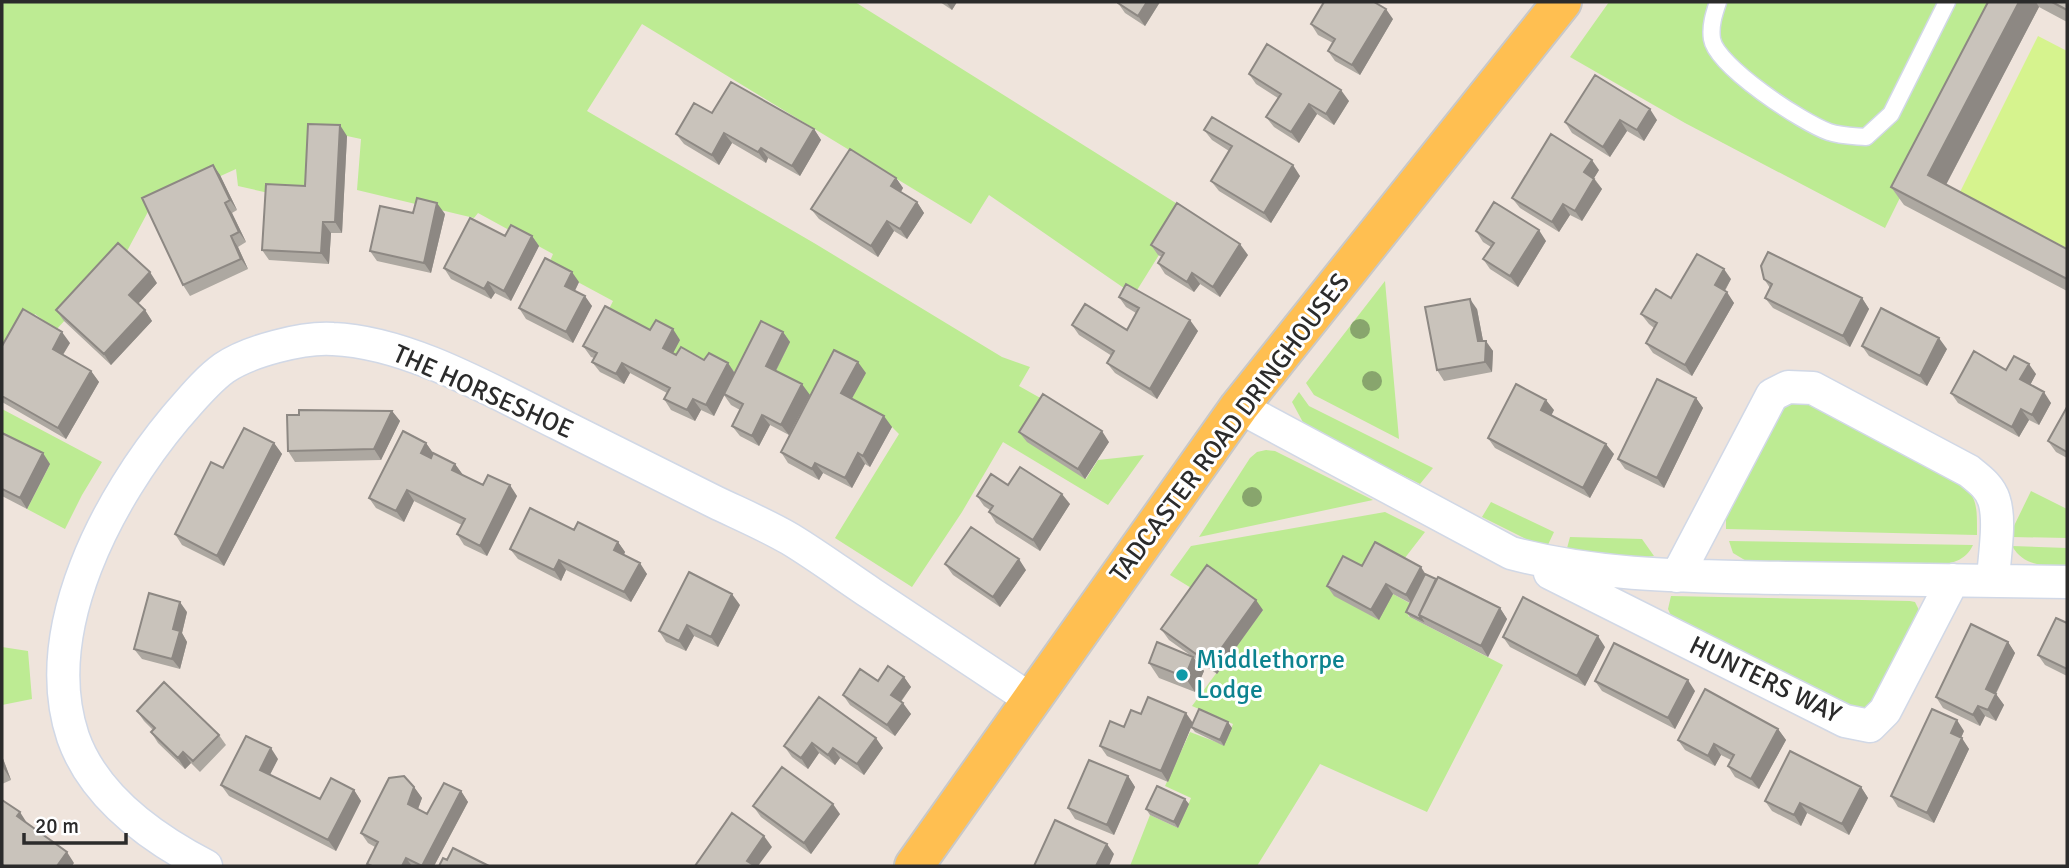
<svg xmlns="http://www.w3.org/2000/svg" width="2069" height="868" font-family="Signika,sans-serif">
	<rect width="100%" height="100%" fill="#efe4dc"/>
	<!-- green -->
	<path fill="#bdeb93" d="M2,2H855L1187,210L1134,295L989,195L971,224L642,24L587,111L814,243L1002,357L1030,367L1019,386L1051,404L1086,479L1098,460L1144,455L1108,505L1003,442L962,512L912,587L835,538L899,434L892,427L849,404L865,373L820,401L810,395L744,380L670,359L680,339L657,341L606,315L613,301L548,266L553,254L478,213L474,218L357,190L361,139L347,136L316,134L313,197L273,194L238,186L236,169L150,208L126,253L56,330L35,314L2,370Z
		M1609,2H1997L1885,228L1685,123L1570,57Z
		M1385,281L1399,439L1314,395L1306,383Z
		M1299,392L1309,406L1433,468L1420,484L1305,426L1292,402Z
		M1808,397L1954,475C1978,497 1977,503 1977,535L1726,529V510L1775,408Z
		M2,409L102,462L82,495L65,529L27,509L50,464L2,440Z
		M1266,450L1275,451L1373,500L1199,537L1250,458L1257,452Z
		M2031,491L2067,509V538L2012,537V530Z
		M1491,502L1554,532L1546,549L1482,517Z
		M1385,512L1425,532L1401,563L1393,594L1413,605L1408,616L1503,665L1427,812L1320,764L1257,866H1130L1150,815L1178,828L1191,798L1165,786L1190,732L1224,745L1233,724L1192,706L1263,610L1201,594L1170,575L1191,546Z
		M1570,537L1642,539L1654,556L1641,558L1566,552Z
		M1729,541L1973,545C1965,562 1951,563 1934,566L1748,562L1733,553Z
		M2012,546L2067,548V566C2045,565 2025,568 2012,546Z
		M1671,596L1910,601L1915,602L1919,610L1917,620L1877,698L1868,708L1858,711L1672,618L1668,609Z
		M2,647L28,651L32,699L2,705Z"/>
	<!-- pitch -->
	<path fill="#d6f38e" d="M2038,36L2067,51V248L1959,194Z"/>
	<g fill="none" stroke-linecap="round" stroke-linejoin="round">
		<defs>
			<path id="service" d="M1718,2C1714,14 1710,26 1712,39C1716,66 1803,123 1829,132C1840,136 1855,136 1866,137L1891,114L1947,2"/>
			<path id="minor" d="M1239,407L1511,553C1601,577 1693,576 1786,578C1879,579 1973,580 2067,582
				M1550,573L1845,721L1870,726L1885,711L1953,580
				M1677,576L1772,395L1788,387L1813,388L1969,471C1979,479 1990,487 1994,500C2001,521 1994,558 1993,580
				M206,866C152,838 94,797 73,737C37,629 109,497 176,417C191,400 206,381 224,368C249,351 303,337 333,339C408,342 492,391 559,424C611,450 663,476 715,502C740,514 766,525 790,539C818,556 845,576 872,594C925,629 978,664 1030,699"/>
			<path id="primary" d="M914,866L1239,407L1562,2"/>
		</defs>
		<!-- service casing -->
		<use href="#service" stroke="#d1d8e6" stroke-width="19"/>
		<!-- minor casing -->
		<use href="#minor" stroke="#d1d8e6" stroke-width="35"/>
		<!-- primary casing -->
		<use href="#primary" stroke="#c8c8c8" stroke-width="42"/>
		<!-- service -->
		<use href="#service" stroke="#fff" stroke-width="16"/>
		<!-- minor -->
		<use href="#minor" stroke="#fff" stroke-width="32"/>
		<!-- primary -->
		<use href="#primary" stroke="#ffbf51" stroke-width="38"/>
	</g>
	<!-- trees -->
	<g fill="#88a56d">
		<circle cx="1360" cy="329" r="10"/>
		<circle cx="1372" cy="381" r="10"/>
		<circle cx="1252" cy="497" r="10"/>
	</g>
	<!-- wall -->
	<path fill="#ada8a1" d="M940,2H957L952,10Z
		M1118,2H1160L1145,26L1125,13L1118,3Z
		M1988,2H2067V22L2039,7L1946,185L2067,249V291L1904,205L1891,187Z
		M1393,19L1360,75L1335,61L1328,51L1333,43L1318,35L1311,24Z
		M1249,74L1349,101L1334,125L1317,114L1299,143L1274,127L1266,117L1278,98L1256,84Z
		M712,113L814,129L821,140L800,176L768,158L766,163L732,143L719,165L684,144L676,134Z
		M1657,120L1644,141L1627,131L1610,157L1572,133L1565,122Z
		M1204,130L1300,176L1271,223L1219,191L1211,181L1229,151L1212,140Z
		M347,136L342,233H331L329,264L269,260L262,250L305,186Z
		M213,165L220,175L237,210L232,213L246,242L238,247L248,269L190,296L183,285Z
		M1599,170L1594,178L1602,189L1582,221L1570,215L1559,232L1520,208L1512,198Z
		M896,178L903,188L901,192L917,202L924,213L907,239L894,231L878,257L819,219L811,209Z
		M413,213L445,214L431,273L377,261L370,251Z
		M1476,231L1546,241L1518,287L1490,269L1483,259L1491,247L1483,242Z
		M505,236H532L539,246L511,301L495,293L491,299L451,279L444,268Z
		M1151,245L1248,255L1220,297L1200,284L1194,292L1165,274L1158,263L1162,257L1158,255Z
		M1731,279L1725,291L1734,303L1692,376L1653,353L1646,343L1654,328L1649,324L1641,314L1671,298Z
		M1764,279L1862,298L1869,309L1850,347L1773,308L1765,298L1770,288Z
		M579,282L575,291L592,306L573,343L526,319L519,308Z
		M157,283L138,304L145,310L152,321L111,365L64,321L56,310Z
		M1119,297L1198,331L1157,399L1115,373L1107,363L1112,356L1079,335L1072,325L1127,330L1136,313L1126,307Z
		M1477,309L1483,341L1493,351L1492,372L1444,381L1437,370Z
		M650,330L680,340L673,353L676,355L728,363L735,373L783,332L790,342L776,371L810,395L789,435L770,425L759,446L740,436L732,426L740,410L731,405L724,395L714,416L701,410L695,421L671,410L664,399L667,393L630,373L624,384L600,372L592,362L594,358L591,357L583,346Z
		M70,343L63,355L91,371L99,382L66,439L2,402V346Z
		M1862,346L1947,349L1927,386L1869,356Z
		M2006,370L2036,374L2030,385L2051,403L2039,425L2029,420L2019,437L1958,403L1951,393Z
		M866,373L851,399L892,427L870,467L865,464L852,488L823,473L819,480L788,463L781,452Z
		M1696,398L1703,408L1664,488L1625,469L1618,459Z
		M2067,407V458L2056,452L2048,441Z
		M1554,410L1551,415L1614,454L1590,498L1495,448L1488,438Z
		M392,411L400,421L381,460L295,462L288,451Z
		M1019,432L1109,442L1085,479L1027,442Z
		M2,433L50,464L27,509L2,496Z
		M274,443L282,454L224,566L182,545L175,534L223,468Z
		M426,443L433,453L455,464L463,475L483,485L517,496L487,556L464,545L457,534L462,525L414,501L404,522L376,508L369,498Z
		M1008,485L1070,504L1040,551L996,523L989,512L990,510L984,506L977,496Z
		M574,530L618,542L625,552L624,555L647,574L631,602L566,570L561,581L518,559L510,549Z
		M945,564L1026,570L1000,607L953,575Z
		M1362,566L1425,574L1500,608L1507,619L1488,657L1410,617L1406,612L1410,603L1393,594L1379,620L1334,596L1327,586Z
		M740,605L718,647L694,636L686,651L666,642L659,631Z
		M1263,610L1217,674L1194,658L1204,671L1195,692L1159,678L1149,663L1190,655L1169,640L1161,629Z
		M187,612L182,633L187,642L180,669L142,659L134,649Z
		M2067,623V676L2045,665L2038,655Z
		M1503,637L1605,647L1585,686L1510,647Z
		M2008,642L2015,653L1996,694L2004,705L1996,721L1985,716L1980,726L1943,708L1936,697Z
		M904,677L911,687L901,702L911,714L895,736L850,705L843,695L878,681Z
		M1595,681L1695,691L1675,729L1602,691Z
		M819,697L883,748L864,775L840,758L835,765L819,753L808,769L792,757L784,746Z
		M137,711L219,735L226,745L200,772L191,763L185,769L158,743L151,732L153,730L144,721Z
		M1141,714L1193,723L1232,728L1224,746L1195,732L1191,727L1168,782L1107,756L1100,746Z
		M1778,729L1786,740L1759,789L1735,777L1728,766L1731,760L1721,755L1715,766L1685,750L1678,740Z
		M1964,731L1961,738L1969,749L1934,823L1898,807L1891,796Z
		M2,756L11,780L2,784Z
		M278,759L270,775L320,799L354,790L361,801L336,851L229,796L221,785Z
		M1128,776L1135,787L1114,835L1075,819L1068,808Z
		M414,787L422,798L418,809L427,814L461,791L468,802L434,866H368L367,864L375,847L368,843L361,833Z
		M1861,787L1868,798L1849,835L1807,813L1801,826L1772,811L1765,801Z
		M1189,804L1178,828L1150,815L1146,809Z
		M753,806L840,814L811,854L761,817Z"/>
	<!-- shaded-wall -->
	<path fill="#8d8883" d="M946,2H957L952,10Z
		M1147,2H1160L1145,26L1138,16Z
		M2019,2H2036L2039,7L1941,194L1928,175Z
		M1386,9L1393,19L1360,75L1352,65Z
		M1341,90L1349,101L1334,125L1326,114Z
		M1309,104L1317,114L1299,143L1291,132Z
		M1650,109L1657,120L1644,141L1637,130Z
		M1620,120L1627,131L1610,157L1603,147Z
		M340,125L347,136L342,233L335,222Z
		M814,129L821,140L800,176L792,166Z
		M724,133L732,143L719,165L712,155Z
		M761,148L768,158L766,163L758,152Z
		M1592,160L1599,170L1591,183L1584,172Z
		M213,165L220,175L237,210L230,200Z
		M1293,165L1300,176L1271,223L1264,213Z
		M896,178L903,188L898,196L891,186Z
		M1594,179L1602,189L1582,221L1575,211Z
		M917,202L924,213L907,239L900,229Z
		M225,203L232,213L246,242L239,232Z
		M437,203L445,214L431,273L424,263Z
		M1563,204L1570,215L1559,232L1552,222Z
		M887,221L894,231L878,257L871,246Z
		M323,222L331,233L329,264L321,253Z
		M1539,230L1546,241L1518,287L1510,276Z
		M231,236L238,247L248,269L241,259Z
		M532,236L539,246L511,301L504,291Z
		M1240,244L1248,255L1220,297L1213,287Z
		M1724,269L1731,279L1722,295L1715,285Z
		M150,272L157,283L136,306L129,295Z
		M572,272L579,282L572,296L565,286Z
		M1192,273L1200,284L1194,292L1187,282Z
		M488,282L495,293L491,299L484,289Z
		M1727,292L1734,303L1692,376L1685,365Z
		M585,296L592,306L573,343L566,332Z
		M1862,298L1869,309L1850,347L1843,336Z
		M1470,299L1477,309L1485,351L1478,341Z
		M145,310L152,321L111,365L104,354Z
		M1190,320L1198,331L1157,399L1150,389Z
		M673,329L680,340L670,359L663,348Z
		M62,332L70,343L60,359L53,349Z
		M783,332L790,342L773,376L766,366Z
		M1939,338L1947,349L1927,386L1920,376Z
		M1486,341L1493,351L1492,372L1485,362Z
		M858,362L866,373L849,404L841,393Z
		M622,363L630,373L624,384L616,374Z
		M728,363L735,374L714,416L706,405Z
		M2029,364L2036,374L2028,389L2020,379Z
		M91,371L99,382L66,439L58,428Z
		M802,384L810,395L789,435L781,425Z
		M2044,392L2051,403L2039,425L2032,415Z
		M1696,398L1703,408L1664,488L1657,478Z
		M693,399L701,410L695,421L687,410Z
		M1546,400L1554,410L1549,420L1541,410Z
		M2021,409L2029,420L2019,437L2012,427Z
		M392,411L400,421L381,460L374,449Z
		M762,415L770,425L759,446L752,436Z
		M884,416L892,427L870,467L863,456Z
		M1102,431L1109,442L1085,479L1078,469Z
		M274,443L282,454L224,566L217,556Z
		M426,443L433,453L428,463L421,453Z
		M1606,444L1614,454L1590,498L1583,488Z
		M43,453L50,464L27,509L20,498Z
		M858,453L865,464L852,488L845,478Z
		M815,463L823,473L819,480L812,469Z
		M455,464L463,475L452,470Z
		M510,485L517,496L487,556L480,546Z
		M407,490L414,501L404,522L396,511Z
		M1062,494L1070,504L1040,551L1033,540Z
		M618,542L625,552L621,560L614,550Z
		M1019,559L1026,570L1000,607L993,597Z
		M559,560L566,570L561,581L554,570Z
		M640,563L647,574L631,602L624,592Z
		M1421,567L1428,578L1413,605L1406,595Z
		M1386,584L1393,594L1379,620L1371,610Z
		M732,594L740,605L718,647L711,637Z
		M1256,600L1263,610L1217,674L1210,664Z
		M180,602L187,612L182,633L187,642L180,669L172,659L173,629Z
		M1500,608L1507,619L1488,657L1481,646Z
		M687,625L694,636L686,651L679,641Z
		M1598,636L1605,647L1585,686L1577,676Z
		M2008,642L2015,653L1993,699L1986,689Z
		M1193,657L1204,671L1195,692L1185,677Z
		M904,677L911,687L898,705L891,695Z
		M1688,680L1695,691L1675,729L1668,718Z
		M1996,694L2004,705L1996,721L1988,710Z
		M903,703L911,714L895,736L887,725Z
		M1978,706L1985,716L1980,726L1973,715Z
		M1186,713L1193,723L1168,782L1161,771Z
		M1957,720L1964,731L1958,744L1951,733Z
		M1228,722L1232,728L1224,746L1220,740Z
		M1778,729L1786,740L1759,789L1751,779Z
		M876,738L883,748L864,775L857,764Z
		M1962,738L1969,749L1934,823L1927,813Z
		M812,743L819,753L808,769L801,758Z
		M1714,744L1721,755L1715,766L1708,756Z
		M271,748L278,759L267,780L260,770Z
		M833,748L840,758L835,765L828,755Z
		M183,752L191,763L185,769L178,758Z
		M2,756L11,780L4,769L2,764Z
		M1128,776L1135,787L1114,835L1107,825Z
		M414,787L422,798L416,814L408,804Z
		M1861,787L1868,798L1849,835L1842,824Z
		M354,790L361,801L336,851L328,840Z
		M461,791L468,802L434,866H422Z
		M1185,799L1189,804L1178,828L1174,822Z
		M1800,803L1807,813L1801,826L1794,815Z
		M833,804L840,814L811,854L804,843Z
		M20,812L27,823L17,816Z
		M764,836L772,847L758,866H751L747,861Z
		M1107,844L1114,854L1109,866H1096Z
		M67,852L74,863L72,866H57Z
		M406,858L412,866H402Z"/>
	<!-- building -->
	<path fill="#c9c3bb" stroke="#8d8883" stroke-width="2" d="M1118,2H1147L1138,16L1118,3Z
		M1324,2H1374L1386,9L1352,65L1328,51L1335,39L1311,24Z
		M1988,2H2019L1928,175L2067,249V279L1891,187Z
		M2052,2H2067V10Z
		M1267,44L1341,90L1326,114L1309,104L1291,132L1266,117L1281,94L1249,74Z
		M1595,75L1650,109L1637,130L1620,120L1603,147L1565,122Z
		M731,82L814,129L792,166L761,148L758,152L724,133L712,155L676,134L694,103L712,113Z
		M1212,117L1293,165L1264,213L1211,181L1232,146L1204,130Z
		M308,124L340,125L335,222H323L321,253L262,250L266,184L305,186Z
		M1551,134L1592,160L1584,172L1594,179L1575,211L1563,204L1552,222L1512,198Z
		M850,149L896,178L891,186L917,202L900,229L887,221L871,246L811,209Z
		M213,165L230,200L225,203L239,232L231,236L241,259L183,285L142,198Z
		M417,198L437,203L424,263L370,251L380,206L413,213Z
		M1494,202L1539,230L1510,276L1483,259L1494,243L1476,231Z
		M1177,203L1240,244L1213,287L1192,273L1187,282L1158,263L1164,253L1151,245Z
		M470,218L505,236L511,225L532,236L504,291L488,282L484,289L444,268Z
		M118,243L150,272L129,295L145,310L104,354L56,310Z
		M1768,252L1862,298L1843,336L1765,298L1772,284L1764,279L1761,266Z
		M1697,254L1724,269L1715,285L1727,292L1685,365L1646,343L1657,323L1641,314L1656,289L1671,298Z
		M545,258L572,272L565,286L585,296L566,332L519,308Z
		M1126,284L1190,320L1150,389L1107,363L1114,351L1072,325L1085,304L1127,330L1139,308L1119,297Z
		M1470,299L1478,341H1486L1485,362L1437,370L1425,307Z
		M605,306L650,330L656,320L673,329L663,348L676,355L681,347L704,360L709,353L728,363L706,405L693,399L687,410L664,399L670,388L622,363L616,374L592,362L597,353L583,346Z
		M1881,308L1939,338L1920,376L1862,346Z
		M23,309L62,332L53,349L91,371L58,428L2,396V346Z
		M761,321L783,332L766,366L802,384L781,425L762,415L752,436L732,426L743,404L724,394Z
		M834,350L858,362L841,393L884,416L863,456L858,453L845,478L815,463L812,469L781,452Z
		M1974,351L2006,370L2014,356L2029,364L2020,379L2044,392L2032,415L2021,409L2012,427L1951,393Z
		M1657,379L1696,398L1657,478L1618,459Z
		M1516,384L1546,400L1541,410L1606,444L1583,488L1488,438Z
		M1043,394L1102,431L1078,469L1019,432Z
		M2067,407V452L2048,441Z
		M299,410L392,411L374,449L288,451L287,415H299Z
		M244,428L274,443L217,556L175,534L211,462L223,468Z
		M403,431L426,443L421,453L431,458L433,453L455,464L452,470L483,485L488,475L510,485L480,546L457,534L465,519L407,490L396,511L369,498Z
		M2,433L43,453L20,498L2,489Z
		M1020,467L1062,494L1033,540L989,512L993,506L977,496L991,474L1008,485Z
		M530,508L574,530L578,522L618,542L614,550L640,563L624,592L559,560L554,570L510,549Z
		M971,527L1019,559L993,597L945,564Z
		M1375,542L1421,567L1406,595L1386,584L1371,610L1327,586L1343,556L1362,566Z
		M1207,565L1256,600L1210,664L1161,629Z
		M689,572L732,594L711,637L687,625L679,641L659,631Z
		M1425,574L1436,579L1419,615L1422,620L1406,612Z
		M1438,577L1500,608L1481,646L1419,615Z
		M149,593L180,602L173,629L180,631L172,659L134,649Z
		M1523,597L1598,636L1577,676L1503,637Z
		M2056,618L2067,623V669L2038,655Z
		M1971,624L2008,642L1986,689L1996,694L1988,710L1978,706L1973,715L1936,697Z
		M1157,642L1193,657L1185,677L1149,663Z
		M1614,643L1688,680L1668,718L1595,681Z
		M888,666L904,677L891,695L903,703L887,725L843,695L860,669L878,681Z
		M164,682L219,735L193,761L183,752L178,758L151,732L155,728L137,711Z
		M1705,689L1778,729L1751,779L1728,766L1734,755L1714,744L1708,756L1678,740Z
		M819,697L876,738L857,764L833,748L828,755L812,743L801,758L784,746Z
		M1148,697L1186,713L1161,771L1100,746L1110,721L1124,727L1131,710L1141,714Z
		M1199,709L1228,722L1220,740L1191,727Z
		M1932,709L1957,720L1951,733L1962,738L1927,813L1891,796Z
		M246,736L271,748L260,770L320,799L331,778L354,790L328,840L221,785Z
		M1790,751L1861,787L1842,824L1800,803L1794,815L1765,801Z
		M1089,760L1128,776L1107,825L1068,808Z
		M782,767L833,804L804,843L753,806Z
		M404,776L414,787L408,804L427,814L444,783L461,791L422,866L406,858L402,866H372L367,864L378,842L361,833L389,778Z
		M1157,786L1185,799L1174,822L1146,809Z
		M2,800L20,812L17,816L67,852L57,866H4L2,864Z
		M732,813L764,836L747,861L755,866H695Z
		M1055,820L1107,844L1096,866H1034Z
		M453,848L489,866H439L443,858L447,860Z"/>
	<!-- markers -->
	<circle fill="#0f9aa8" stroke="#fff" stroke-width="2.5" cx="1182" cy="675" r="7"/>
	<g text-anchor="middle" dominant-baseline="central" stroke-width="6" stroke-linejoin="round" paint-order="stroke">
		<!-- street labels -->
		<g font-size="26" fill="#2b2b2b" stroke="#fff">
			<text transform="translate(483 392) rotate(24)">THE HORSESHOE</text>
			<text transform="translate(1230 428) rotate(-53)">TADCASTER ROAD DRINGHOUSES</text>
			<text transform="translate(1765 680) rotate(26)">HUNTERS WAY</text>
		</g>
		<!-- culture labels -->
		<g font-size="26" fill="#0d838f" stroke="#fff" text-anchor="start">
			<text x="1196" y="660">Middlethorpe<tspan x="1196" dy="30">Lodge</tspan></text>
		</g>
	</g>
	<!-- border -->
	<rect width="2069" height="868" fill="none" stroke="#2b2b2b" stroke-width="7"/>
	<!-- scale -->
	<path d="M24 833v10h102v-10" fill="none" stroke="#2b2b2b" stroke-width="3.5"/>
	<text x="35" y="833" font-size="21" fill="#2b2b2b" stroke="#ffffff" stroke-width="5" paint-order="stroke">20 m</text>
</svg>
